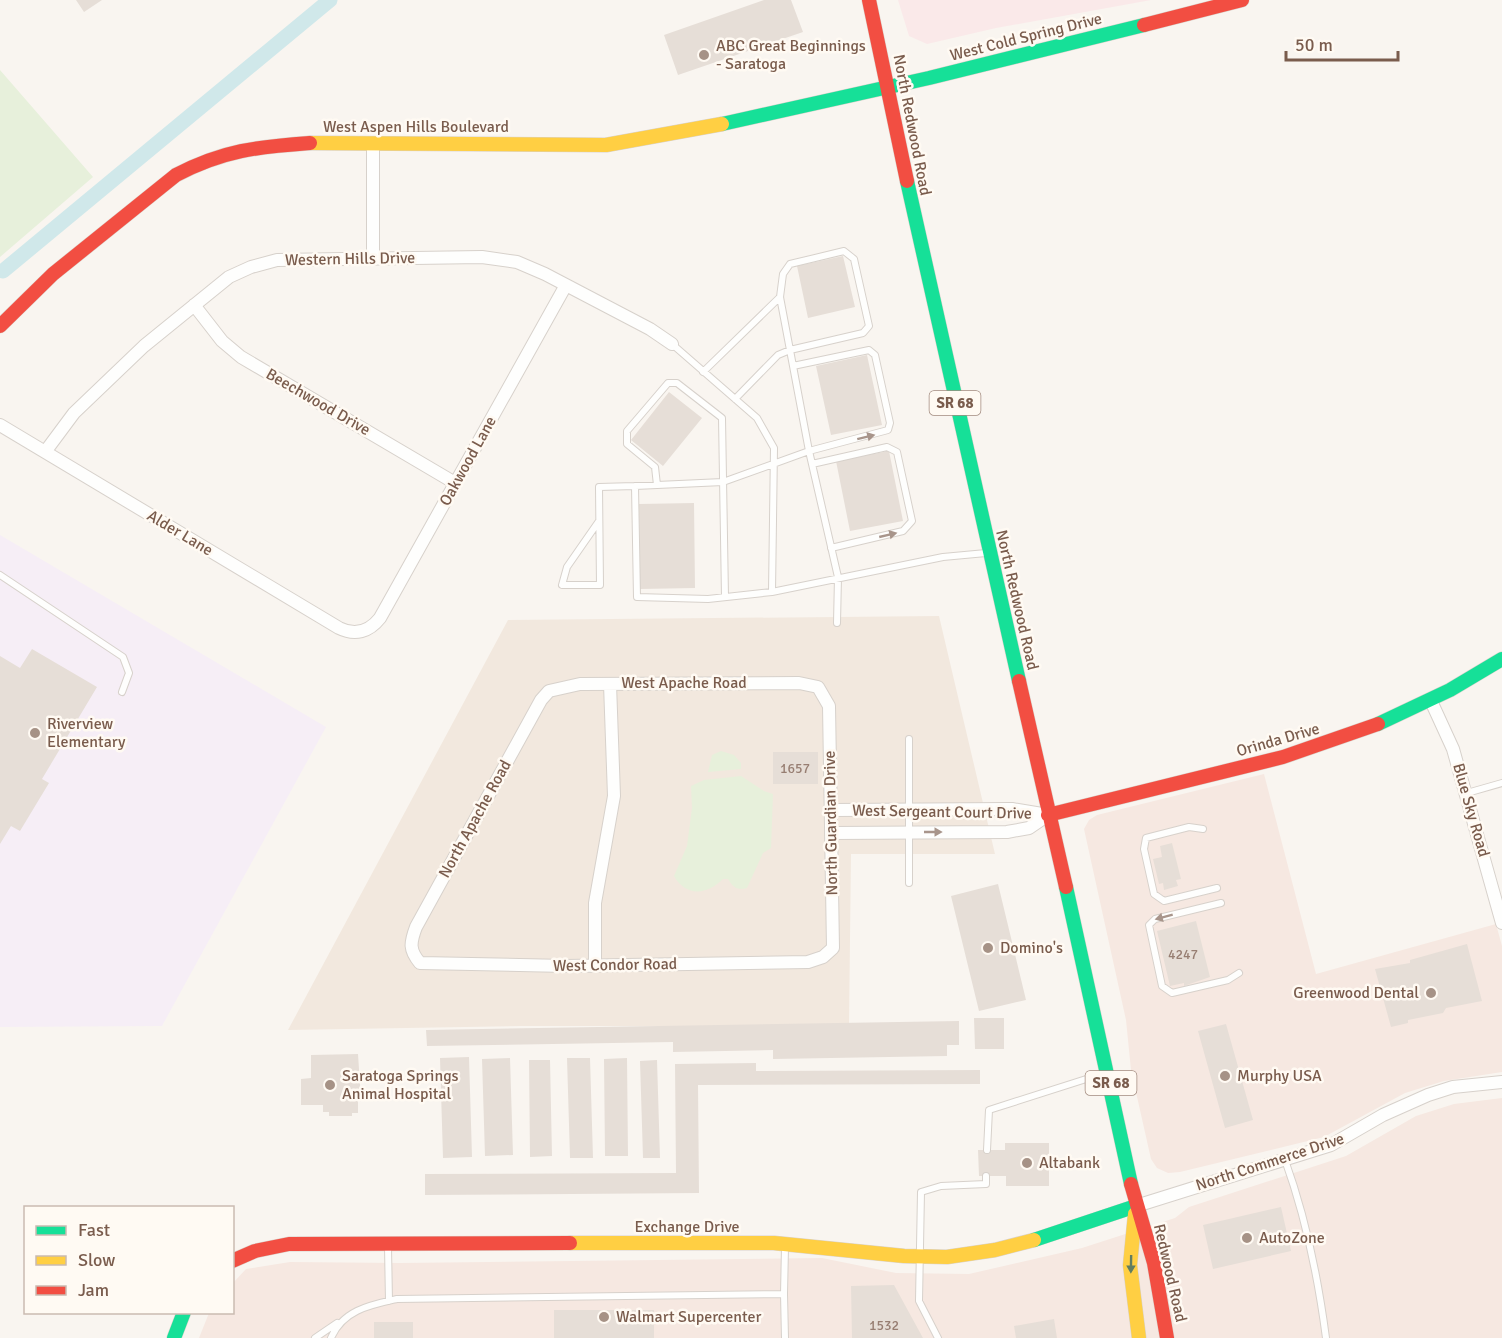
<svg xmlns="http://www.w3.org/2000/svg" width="1502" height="1338" font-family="Signika,sans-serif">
	<rect width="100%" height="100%" fill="#f9f5f0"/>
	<!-- residential -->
	<path fill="#f2e8de" d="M939,616L995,854H851L849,1026H521L288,1030L508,620Z"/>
	<!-- commercial -->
	<path fill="#f6e8e1" d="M1264,774L1316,974L1496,924L1502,946V1072L1444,1081L1405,1093L1324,1137L1180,1172L1168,1173L1157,1168L1151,1159L1131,1070L1126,1020L1084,829L1089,820L1097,815Z
		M1502,1098V1338H199L209,1313L232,1312L233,1283L246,1269L290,1262L400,1263L822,1258L896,1273L969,1274L1082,1248L1175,1218L1189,1207L1346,1156L1416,1116L1454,1104Z"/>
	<!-- education -->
	<path fill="#f6eef6" d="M0,535L326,727L162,1026L0,1027Z"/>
	<!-- medical -->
	<path fill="#fae9e9" d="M898,0H1151L996,28L927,44L909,36Z"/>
	<!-- green -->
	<path fill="#e7f0db" d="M0,70L93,177L0,257Z
		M721,751L734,755L741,763V769L708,772L712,755Z
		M741,776L764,791L773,794L771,848L763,853L747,888C737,891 733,887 728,879H723C707,895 686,897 674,876L687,846L692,808L691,786L704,780Z"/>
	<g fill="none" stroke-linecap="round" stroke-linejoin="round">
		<!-- canal -->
		<path stroke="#d0e8ea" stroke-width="15" d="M3,271L330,0"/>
	</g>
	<!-- building -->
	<path fill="#e6ded7" d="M76,0H102L84,12Z
		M764,0H791L803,32L678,75L664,35Z
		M843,256L855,307L808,318L797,266Z
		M867,355L882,425L831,435L816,366Z
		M669,392L702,418L663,466L631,440Z
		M889,451L903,521L850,531L836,461Z
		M694,503L695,588L640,589L639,504Z
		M32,649L97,687L42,779L49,783L20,831L11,826L0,844V656L20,668Z
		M773,752H818V784H773Z
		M1172,843L1181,879L1176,880L1178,886L1164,890L1163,883L1159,884L1153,859L1162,857L1160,846Z
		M998,884L1026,1000L979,1011L951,896Z
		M1196,921L1210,977L1184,986V983L1170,986L1157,931Z
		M1467,944L1482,1001L1446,1008L1443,1013L1408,1020V1023L1391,1027L1375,969L1410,963V960Z
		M974,1018H1004V1049H975Z
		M959,1021V1045H947V1056L773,1059V1050L673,1052V1042L427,1046L426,1030Z
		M1226,1024L1253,1120L1225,1128L1198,1031Z
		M358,1054L361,1100H358V1113H352V1116H329V1112H323V1105H301V1079L311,1078V1055Z
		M469,1057L472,1157L443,1158L440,1058Z
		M510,1058L513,1155L485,1156L482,1059Z
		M567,1058H590L593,1158H570Z
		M627,1058L628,1156H605L604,1059Z
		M529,1060H550L552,1156L530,1157Z
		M657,1060L660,1158H643L640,1061Z
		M756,1063V1071L980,1070V1084L698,1085L699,1193L425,1195V1174L676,1173L675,1064Z
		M1005,1143H1049V1186H1006V1176H979L978,1150H1005Z
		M1281,1207L1291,1251L1213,1269L1203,1225Z
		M894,1285L923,1338H852L851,1286Z
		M554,1310H654V1338H554Z
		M1054,1319L1057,1338H1016L1014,1326Z
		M374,1322H413V1338H374Z"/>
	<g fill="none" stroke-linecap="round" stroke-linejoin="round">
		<defs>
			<path id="lane" d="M672,344L757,418L774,448L772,592L943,557L986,553
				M703,372L780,297
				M735,399L778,355L790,350L863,333L869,326L854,259L844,251L790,264L783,274L780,297L809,451L888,430L890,423L875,355L869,350L793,366
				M812,464L887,447L897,452L912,521L903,531L831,548
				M657,485L655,467L627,444V431L668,383H677L722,418L725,597
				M599,521L567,567L562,585H600L599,487L635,486
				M0,575L123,657L129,673L122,692
				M772,592L708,599L637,597L635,486L723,482L809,451L838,577L837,623
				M909,739V883
				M1467,793L1502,783
				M1203,829L1189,827L1146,838L1144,849L1154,894L1164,901L1217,888
				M1221,903L1155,919L1149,925L1162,986L1172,993L1228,980L1239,973
				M987,1150L989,1110L1105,1073
				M1285,1160C1306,1218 1318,1277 1326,1338
				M388,1247L389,1301
				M784,1294L785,1247
				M315,1338L337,1323
				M331,1338C343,1310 370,1305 397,1299L784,1294L785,1338
				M938,1338L919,1301L921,1192L941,1186L986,1184V1176"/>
			<path id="street" d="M373,143V258
				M194,305L222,341L241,357L455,483
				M0,425L339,628C355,636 369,632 380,618L566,285
				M45,452L74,413L144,346L229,277L251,267L277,260L482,257L517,262L545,274L650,329L672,344
				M799,683L818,687L829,706L833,948L823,957L808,962L566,966L420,963C409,950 410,943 416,927L541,700L549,691L580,684Z
				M1431,701L1453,749L1502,923
				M832,810L1012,809L1048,815
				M832,833L1007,832L1029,828L1048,815
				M595,966V903L614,796L610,684
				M1136,1206L1331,1145L1383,1115L1428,1095L1453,1087L1502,1082"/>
			<path id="fast" d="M722,124L929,78L1144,25
				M907,181L1019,681
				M1378,724L1450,690L1502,659
				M1066,887L1131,1184
				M1034,1240L1136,1206
				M174,1338L184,1312"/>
			<path id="slow" d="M310,143L606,145L722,124
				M1135,1214L1130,1265L1139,1338
				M570,1243H774L904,1256L947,1257L995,1250L1034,1240"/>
			<path id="jam" d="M869,0L907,181
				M1144,25L1242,0
				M0,326L53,274L176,175C224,150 257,147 310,143
				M1019,681L1066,887
				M1048,815L1283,757L1378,724
				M1131,1184L1154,1263L1167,1338
				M232,1261L255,1251L289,1244L570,1243"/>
		</defs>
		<!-- lane casing -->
		<use href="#lane" stroke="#d7d1cb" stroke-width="8"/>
		<!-- street casing -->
		<use href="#street" stroke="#d7d1cb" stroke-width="14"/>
		<!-- fast casing -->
		<use href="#fast" stroke="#d9d2cb" stroke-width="15"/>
		<!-- slow casing -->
		<use href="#slow" stroke="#d9d2cb" stroke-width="15"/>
		<!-- jam casing -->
		<use href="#jam" stroke="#d9d2cb" stroke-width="15"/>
		<!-- lane -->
		<use href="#lane" stroke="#fefefd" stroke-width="6"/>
		<!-- street -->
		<use href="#street" stroke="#fefefd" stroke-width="12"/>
		<!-- fast -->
		<use href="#fast" stroke="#16e098" stroke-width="14"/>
		<!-- slow -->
		<use href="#slow" stroke="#ffcf43" stroke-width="14"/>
		<!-- jam -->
		<use href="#jam" stroke="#f24e42" stroke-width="14"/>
	</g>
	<!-- one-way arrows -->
	<defs><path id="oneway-solid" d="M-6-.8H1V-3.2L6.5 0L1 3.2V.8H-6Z" transform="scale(1.5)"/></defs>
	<g fill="#a8958b">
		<use href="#oneway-solid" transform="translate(866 437) rotate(-14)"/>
		<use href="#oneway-solid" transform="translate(888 535) rotate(-13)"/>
		<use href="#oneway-solid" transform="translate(933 832)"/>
		<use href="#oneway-solid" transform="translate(1164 917) rotate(165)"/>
	</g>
	<use fill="#617d60" href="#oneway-solid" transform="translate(1131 1264) rotate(91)"/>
	<!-- markers -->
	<g fill="#a69286" stroke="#fffaf3" stroke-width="2">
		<circle cx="704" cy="55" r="6"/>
		<circle cx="35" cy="733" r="6"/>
		<circle cx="988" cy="948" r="6"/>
		<circle cx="1431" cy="993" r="6"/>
		<circle cx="1225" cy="1076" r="6"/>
		<circle cx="330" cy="1085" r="6"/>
		<circle cx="1027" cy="1163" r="6"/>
		<circle cx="1247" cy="1238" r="6"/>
		<circle cx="604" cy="1317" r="6"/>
	</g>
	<g text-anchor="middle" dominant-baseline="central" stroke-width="5" stroke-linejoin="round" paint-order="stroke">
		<!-- number labels -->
		<g font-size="14" fill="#977e72">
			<text x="795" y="768">1657</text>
			<text x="1183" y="954">4247</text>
			<text x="884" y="1325">1532</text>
		</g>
		<!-- shield labels -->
		<g fill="#fffaf3" stroke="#a28b7f" stroke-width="1.5">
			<rect x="929.5" y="391" width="51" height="24" rx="4.5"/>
			<rect x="1085.5" y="1071" width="51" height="24" rx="4.5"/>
		</g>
		<g font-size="15" font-weight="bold" fill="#7a5c4d">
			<text x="955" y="403">SR 68</text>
			<text x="1111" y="1083">SR 68</text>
		</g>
		<!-- street labels -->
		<g font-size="16" fill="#7a5c4d" stroke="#fffaf3">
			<text transform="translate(1026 37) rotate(-14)">West Cold Spring Drive</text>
			<text transform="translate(912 125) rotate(79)">North Redwood Road</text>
			<text x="416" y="127">West Aspen Hills Boulevard</text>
			<text transform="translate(350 259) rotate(-1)">Western Hills Drive</text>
			<text transform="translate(318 402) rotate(30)">Beechwood Drive</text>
			<text transform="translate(468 461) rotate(-61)">Oakwood Lane</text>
			<text transform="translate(180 533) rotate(31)">Alder Lane</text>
			<text transform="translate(1017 600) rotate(77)">North Redwood Road</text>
			<text x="684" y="683">West Apache Road</text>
			<text transform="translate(1278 740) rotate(-16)">Orinda Drive</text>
			<text transform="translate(1471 810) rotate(74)">Blue Sky Road</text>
			<text transform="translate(942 812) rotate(1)">West Sergeant Court Drive</text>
			<text transform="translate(475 819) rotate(-61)">North Apache Road</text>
			<text transform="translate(831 823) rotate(-91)">North Guardian Drive</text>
			<text transform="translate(615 965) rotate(-1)">West Condor Road</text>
			<text transform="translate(1270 1162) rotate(-18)">North Commerce Drive</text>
			<text x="687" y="1227">Exchange Drive</text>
			<text transform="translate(1170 1273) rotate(77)">Redwood Road</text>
		</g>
		<!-- poi labels -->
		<g font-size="16" fill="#7a5c4d" stroke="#fffaf3" text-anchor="start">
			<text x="716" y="46">ABC Great Beginnings<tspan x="716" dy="18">- Saratoga</tspan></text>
			<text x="47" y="724">Riverview<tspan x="47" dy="18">Elementary</tspan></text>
			<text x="1000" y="948">Domino's</text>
			<text x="1419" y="993" text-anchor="end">Greenwood Dental</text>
			<text x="342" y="1076">Saratoga Springs<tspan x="342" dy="18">Animal Hospital</tspan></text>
			<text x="1237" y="1076">Murphy USA</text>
			<text x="1039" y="1163">Altabank</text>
			<text x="1259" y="1238">AutoZone</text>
			<text x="616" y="1317">Walmart Supercenter</text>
		</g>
	</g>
	<!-- legend -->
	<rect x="24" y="1206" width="210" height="108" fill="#fffaf3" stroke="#cabbb1" stroke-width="1.5"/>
	<rect x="36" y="1226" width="30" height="9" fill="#16e098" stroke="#cabbb1" stroke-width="1.5"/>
	<text x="78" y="1236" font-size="18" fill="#7a5c4d">Fast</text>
	<rect x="36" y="1256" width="30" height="9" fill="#ffcf43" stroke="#cabbb1" stroke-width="1.5"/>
	<text x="78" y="1266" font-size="18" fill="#7a5c4d">Slow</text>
	<rect x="36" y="1286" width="30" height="9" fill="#f24e42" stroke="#cabbb1" stroke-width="1.5"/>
	<text x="78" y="1296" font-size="18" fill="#7a5c4d">Jam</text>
	<!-- scale -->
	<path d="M1286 51v9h112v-9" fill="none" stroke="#7a5c4d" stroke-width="3"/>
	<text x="1295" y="51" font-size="18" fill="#7a5c4d" stroke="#fffaf3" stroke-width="4.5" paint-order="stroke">50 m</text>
</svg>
